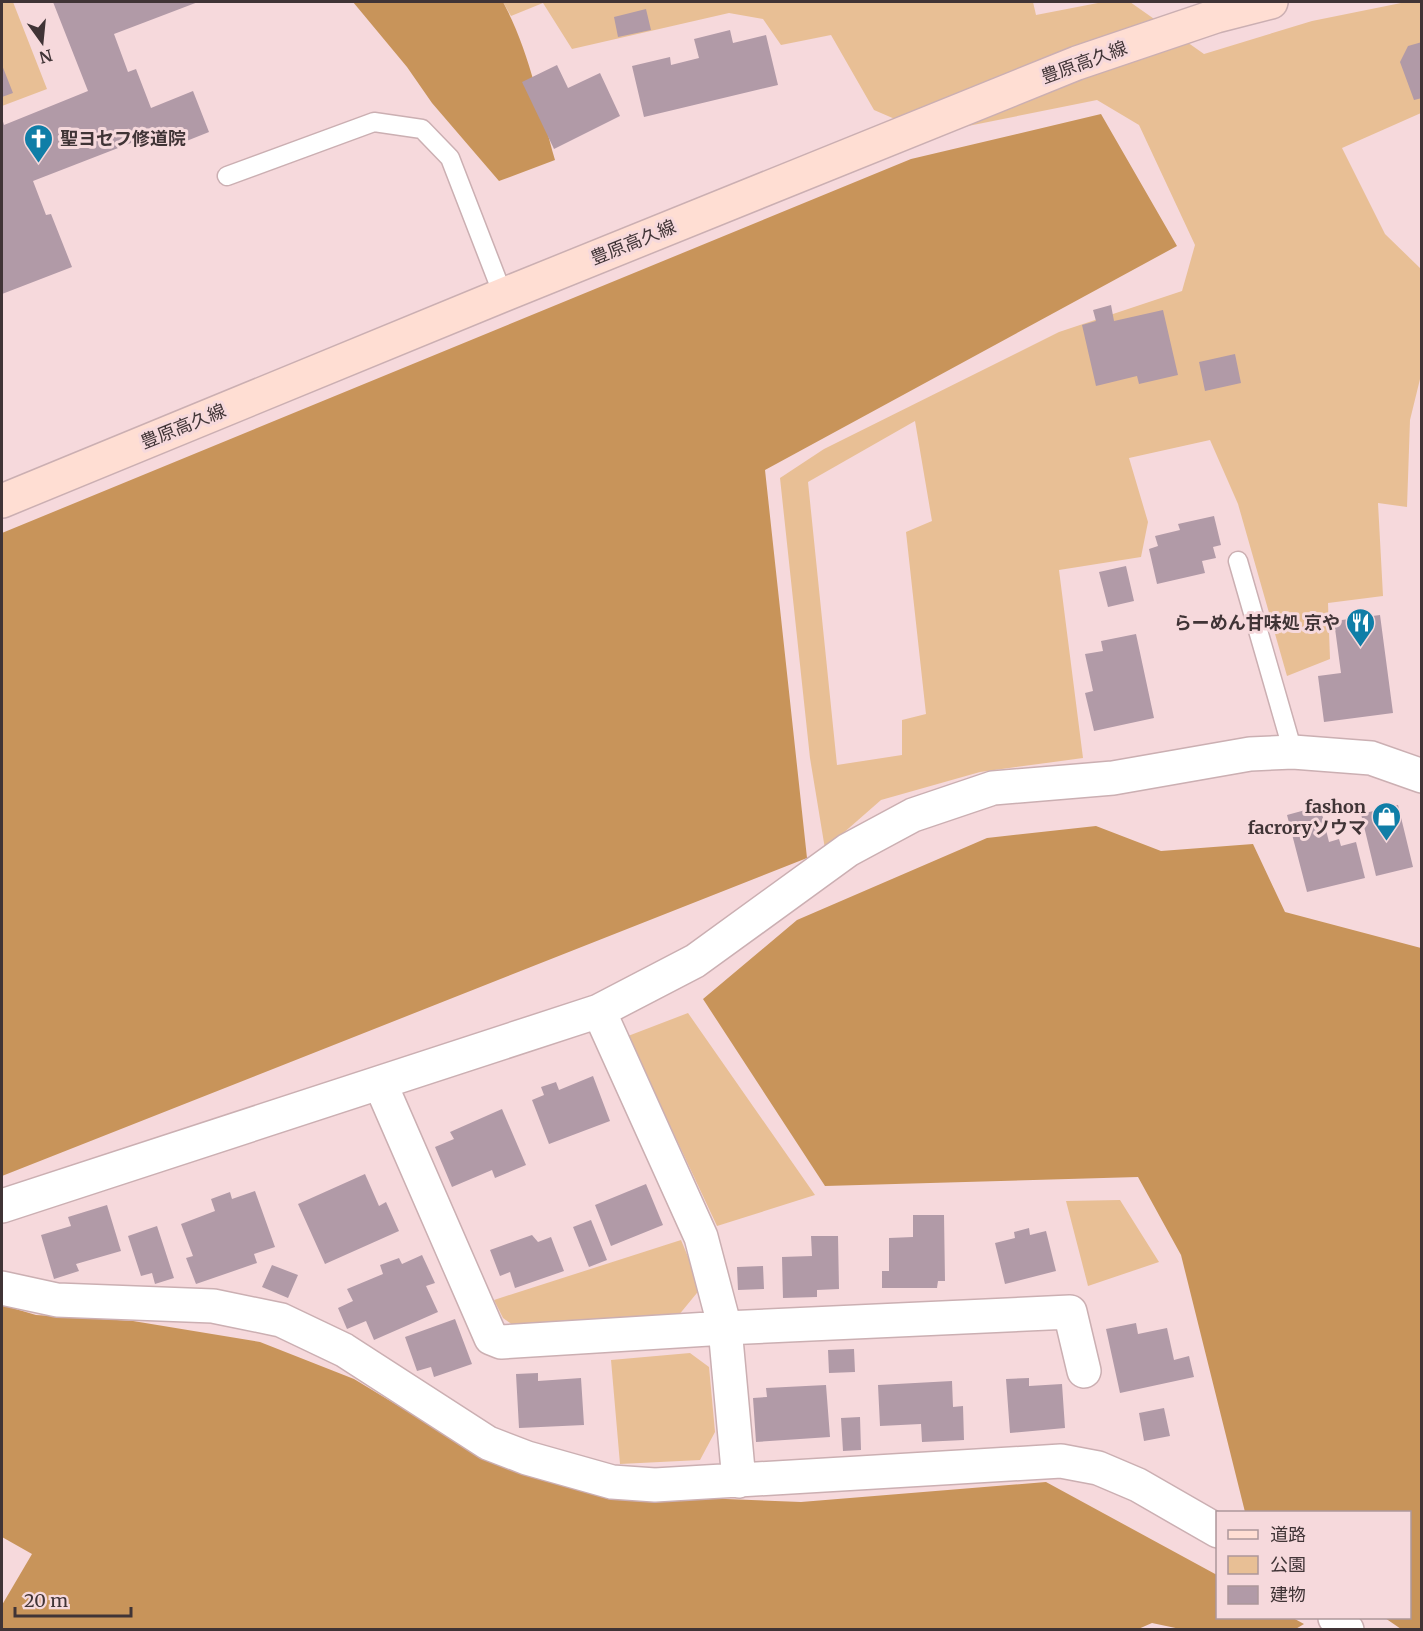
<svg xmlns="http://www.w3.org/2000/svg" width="1423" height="1631" font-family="Merriweather,'Noto Sans JP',serif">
	<rect width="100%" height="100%" fill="#f6d9dc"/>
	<!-- green -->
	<path fill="#e8bf95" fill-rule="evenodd" d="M2,2H13L47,89L2,106Z
		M503,2H1033L1036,15L1103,2H1130L1204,54L1312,21L1406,2H1421V113L1342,148L1385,234L1421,269V375L1410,420L1407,507L1378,503L1383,596L1328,603L1330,659L1287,676L1238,504L1210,440L1129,458L1148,522L1141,557L1059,570L1083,758L980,772L881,800L825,849L810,758L780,478L824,449L1059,332L1182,291L1195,245L1139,125L1097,100L958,128L925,132L874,110L831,35L781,45L763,19L729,13L572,49L543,3L511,16ZM915,421L932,521L906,532L926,714L902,720V755L837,765L808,482Z
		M688,1013L815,1195L717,1226L628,1036Z
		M1120,1200L1159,1262L1088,1286L1066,1201Z
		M681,1240L701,1288L678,1316L517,1328L503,1318L494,1300Z
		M690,1353L709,1367L715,1432L700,1460L620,1464L611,1360Z"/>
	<!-- forest -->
	<path fill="#c8945a" d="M353,2H503C529,50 540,107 555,160L499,181L432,103L407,67Z
		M1101,114L1177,246L765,470L807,858L2,1176V533L911,159Z
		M1096,826L1161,851L1253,844L1285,912L1421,948V1629H1401L1385,1618H1410V1512H1245L1181,1255L1138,1177L825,1186L703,999L797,920L987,838Z
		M2,1305L36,1315L133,1321L260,1342L354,1379L486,1459L624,1495L801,1502L1046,1482L1217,1575L1218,1618H1293L1304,1624L1294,1630H1185L1152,1623L1136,1630L2,1629V1605L32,1554L2,1537Z"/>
	<!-- building -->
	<path fill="#b19aa7" d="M53,2H198L114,34L128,72L136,69L151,108L193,91L209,132L169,148L162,131L33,181L46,215L51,214L72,267L2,294V118L4,125L88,91Z
		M646,9L651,30L618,37L614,17Z
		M730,30L733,43L766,35L778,85L644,117L632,66L670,57L671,65L699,58L694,39Z
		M1422,42V98L1414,100L1400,62L1408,46Z
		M2,65L13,93L2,97Z
		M557,65L568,88L600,73L620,116L554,149L522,82Z
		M1111,305L1114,321L1163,310L1178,375L1139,384L1137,376L1096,386L1082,325L1096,321L1093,310Z
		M1235,354L1241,383L1205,391L1199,362Z
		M1214,516L1221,545L1213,547L1216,558L1202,561L1205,573L1157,584L1149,549L1158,546L1155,536L1180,530L1178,524Z
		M1126,566L1134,601L1108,607L1099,572Z
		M1380,615L1393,713L1324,722L1318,676L1341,673L1334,621Z
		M1136,634L1154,718L1094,731L1085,693L1093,691L1085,654L1103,651L1101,641Z
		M1398,805L1413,867L1376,876L1361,814Z
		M1320,806L1329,842L1339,839L1341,846L1356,842L1365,878L1307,892L1287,815Z
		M593,1076L610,1121L549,1144L532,1100L544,1095L541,1087L556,1082L559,1090Z
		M502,1109L526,1165L495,1178L492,1170L452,1187L435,1147L454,1139L450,1132Z
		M365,1174L379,1206L386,1202L399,1231L325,1264L298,1204Z
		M646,1184L663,1225L611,1246L595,1205Z
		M255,1191L275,1247L254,1254L257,1263L196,1284L186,1258L193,1256L181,1224L215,1211L211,1199L230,1192L232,1199Z
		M107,1205L121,1251L76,1264L79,1271L54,1279L41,1235L71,1226L68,1217Z
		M913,1215H944L945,1281H938L937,1288H882V1271H889V1238L913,1237Z
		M591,1220L607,1260L589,1267L573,1227Z
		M157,1226L174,1278L155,1284L152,1273L141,1276L128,1236Z
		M1029,1228L1030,1235L1046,1231L1056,1271L1005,1284L995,1243L1015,1238L1014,1232Z
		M532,1235L538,1242L551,1237L564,1271L515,1288L510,1272L500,1276L490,1250Z
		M811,1236H838L839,1289L817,1290V1297L783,1298L782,1257L812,1256Z
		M422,1255L435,1283L426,1286L438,1312L374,1340L366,1321L347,1329L338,1308L353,1301L347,1289L383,1274L380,1265L399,1258L402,1264Z
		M272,1265L298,1275L288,1298L262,1287Z
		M763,1266L764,1289L738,1290L737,1267Z
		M455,1319L472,1364L434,1377L431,1367L417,1371L405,1337Z
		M1136,1323L1138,1334L1167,1328L1174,1360L1189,1356L1194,1377L1120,1393L1106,1329Z
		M854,1349L855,1372L829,1373L828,1350Z
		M538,1373V1381L581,1378L584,1425L519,1428L516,1374Z
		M1029,1378V1386L1062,1384L1065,1428L1010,1433L1006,1379Z
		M952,1381L953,1407L963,1406L964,1440L922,1442L921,1424L880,1426L878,1385Z
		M826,1385L830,1437L756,1442L753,1398L767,1397L766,1388Z
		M1164,1408L1170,1436L1144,1441L1139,1413Z
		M860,1417L861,1450L843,1451L841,1418Z"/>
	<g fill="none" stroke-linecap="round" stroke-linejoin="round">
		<defs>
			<path id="service" d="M227,176L374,122L422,129L450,158L503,295
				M1238,561L1293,752"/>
			<path id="minor" d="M599,1011L701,1237L725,1328L739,1481
				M380,1083L491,1338L501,1342L725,1328L1070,1312L1084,1371
				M2,1206L599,1011L695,961L848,850L913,815L993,788L1113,778L1250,754L1293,752L1371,758L1422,776
				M2,1288L57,1300L213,1306L281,1320L344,1350L488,1443L527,1458L612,1482L655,1485L1061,1461L1098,1468L1138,1485L1218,1531
				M1335,1618L1347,1630"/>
			<path id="secondary" d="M2,501L503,295L1077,63L1216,16L1271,2"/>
		</defs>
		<!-- service casing -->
		<use href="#service" stroke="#cbafb2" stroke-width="21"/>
		<!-- minor casing -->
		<use href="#minor" stroke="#cbafb2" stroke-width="36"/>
		<!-- secondary casing -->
		<use href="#secondary" stroke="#cbafb2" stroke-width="36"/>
		<!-- service -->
		<use href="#service" stroke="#fff" stroke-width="18"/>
		<!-- minor -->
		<use href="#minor" stroke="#fff" stroke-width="33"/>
		<!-- secondary -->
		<use href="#secondary" stroke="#ffded3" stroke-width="33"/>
	</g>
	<!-- icons -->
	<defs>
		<symbol id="church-pin" viewBox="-11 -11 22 30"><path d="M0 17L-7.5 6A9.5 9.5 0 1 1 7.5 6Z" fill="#107ea7" stroke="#f6d9dc"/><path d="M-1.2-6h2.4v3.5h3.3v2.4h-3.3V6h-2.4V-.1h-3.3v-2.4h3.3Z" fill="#fff"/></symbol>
		<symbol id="restaurant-pin" viewBox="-11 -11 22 30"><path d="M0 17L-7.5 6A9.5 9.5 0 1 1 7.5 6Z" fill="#107ea7" stroke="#f6d9dc"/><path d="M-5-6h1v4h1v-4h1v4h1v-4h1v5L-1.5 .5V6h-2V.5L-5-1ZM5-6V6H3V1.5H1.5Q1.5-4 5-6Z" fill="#fff"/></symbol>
		<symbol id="shop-pin" viewBox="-11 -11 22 30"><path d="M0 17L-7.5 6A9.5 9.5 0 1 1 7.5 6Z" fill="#107ea7" stroke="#f6d9dc"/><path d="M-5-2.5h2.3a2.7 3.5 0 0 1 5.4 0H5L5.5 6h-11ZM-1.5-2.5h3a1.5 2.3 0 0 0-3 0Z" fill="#fff"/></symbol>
	</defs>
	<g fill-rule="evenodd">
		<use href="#church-pin" x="22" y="122" width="33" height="45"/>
		<use href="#restaurant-pin" x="1344" y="606" width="33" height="45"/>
		<use href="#shop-pin" x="1370" y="800" width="33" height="45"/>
	</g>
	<g text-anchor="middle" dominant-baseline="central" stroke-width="6" stroke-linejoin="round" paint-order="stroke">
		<!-- street labels -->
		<g font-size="18" fill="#403436" stroke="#f6d9dc">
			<text transform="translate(1084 62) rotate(-20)">豊原高久線</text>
			<text transform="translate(633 242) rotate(-22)">豊原高久線</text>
			<text transform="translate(183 426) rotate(-22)">豊原高久線</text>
		</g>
		<!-- poi labels -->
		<g font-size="18" font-weight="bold" fill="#403436" stroke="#f6d9dc" text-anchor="end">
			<text x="60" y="138" text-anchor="start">聖ヨセフ修道院</text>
			<text x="1340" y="622">らーめん甘味処 京や</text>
			<text x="1366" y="806">fashon<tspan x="1366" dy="21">facroryソウマ</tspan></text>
		</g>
	</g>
	<!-- border -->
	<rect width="1423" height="1631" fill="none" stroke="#403436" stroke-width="6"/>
	<!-- legend -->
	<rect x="1216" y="1511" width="195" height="108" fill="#f6d9dc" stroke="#ad979a" stroke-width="1.5"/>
	<rect x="1228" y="1530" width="30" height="9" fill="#ffded3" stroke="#ad979a" stroke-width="1.5"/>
	<text x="1270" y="1541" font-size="18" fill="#403436">道路</text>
	<rect x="1228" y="1556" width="30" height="18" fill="#e8bf95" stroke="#ad979a" stroke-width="1.5"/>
	<text x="1270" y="1571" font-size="18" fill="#403436">公園</text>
	<rect x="1228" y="1586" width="30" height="18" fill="#b19aa7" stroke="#ad979a" stroke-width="1.5"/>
	<text x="1270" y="1601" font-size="18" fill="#403436">建物</text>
	<!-- north arrow -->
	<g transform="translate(42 42) rotate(165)" stroke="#f6d9dc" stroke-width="4.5" paint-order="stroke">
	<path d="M0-4.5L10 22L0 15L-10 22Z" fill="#403436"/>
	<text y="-9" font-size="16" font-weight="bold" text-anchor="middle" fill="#403436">N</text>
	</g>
	<!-- scale -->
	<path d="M15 1607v9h116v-9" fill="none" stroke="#403436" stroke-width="3"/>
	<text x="24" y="1607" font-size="18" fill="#403436" stroke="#f6d9dc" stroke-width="4.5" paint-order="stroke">20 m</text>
</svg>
